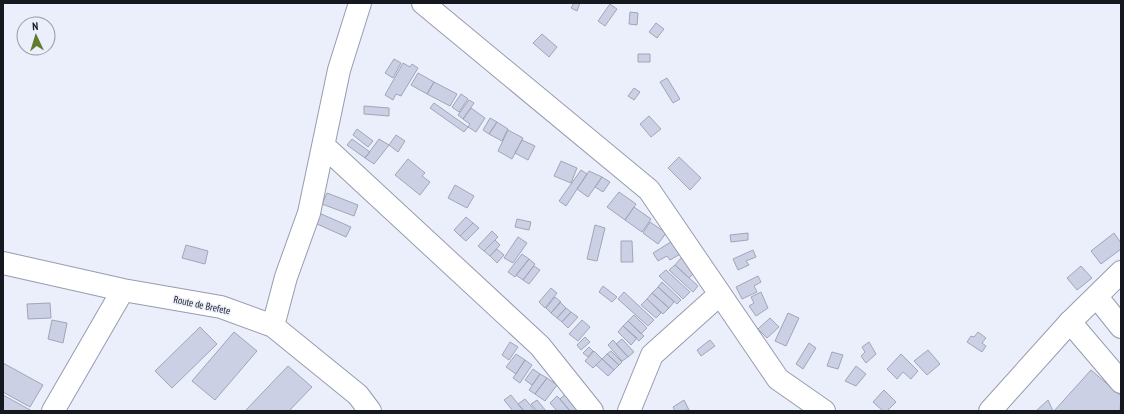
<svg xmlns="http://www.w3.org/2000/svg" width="1124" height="414" font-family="'PT Sans Narrow',sans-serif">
	<rect width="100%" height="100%" fill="#ebeffb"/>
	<!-- building -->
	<path fill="#cbd0e5" stroke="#a0a5b8" d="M574,3H580L577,11L571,8Z
		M610,4L617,9L605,26L598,21Z
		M630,12L638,13L637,25L629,24Z
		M656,23L664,29L657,38L649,32Z
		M542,34L557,47L549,57L533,43Z
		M638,54H650V62H638Z
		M394,59L401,63L393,78L385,73Z
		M403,63L410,67L412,64L418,68L401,96L396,94L393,100L385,95Z
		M418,73L434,82L427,94L411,85Z
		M667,78L680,99L673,103L660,82Z
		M434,82L457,94L450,106L427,94Z
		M634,88L640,92L634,100L628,96Z
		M461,94L468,99L459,112L452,107Z
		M469,100L474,103L463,119L458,115Z
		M434,103L468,127L464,132L430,108Z
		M364,106L389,108V116L364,114Z
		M471,108L485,118L476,132L468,127L470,124L463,119Z
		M649,116L661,129L651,137L640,124Z
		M490,118L497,122L489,134L483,130Z
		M497,122L508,129L502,141L489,134Z
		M357,129L373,141L368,147L353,135Z
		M508,130L523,138L512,159L498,151Z
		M396,135L405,141L398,152L389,145Z
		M352,139L370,152L365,158L347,145Z
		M379,139L389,145L374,164L365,158Z
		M522,140L535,146L528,160L515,153Z
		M679,157L701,178L690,190L668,168Z
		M408,159L425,173L422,176L430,182L420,195L395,175Z
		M561,161L577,168L571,183L554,176Z
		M581,170L587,174L566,206L559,201Z
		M589,171L602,177L588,197L577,189Z
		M602,177L610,182L603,192L595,187Z
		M455,185L474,196L467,208L448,198Z
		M619,192L636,204L625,220L607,207Z
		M327,193L358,205L354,216L322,204Z
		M634,207L651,219L642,232L625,220Z
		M319,213L351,227L346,237L315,223Z
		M466,217L473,223L460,236L454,230Z
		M517,219L531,222L529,230L515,227Z
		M650,222L666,233L658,244L643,233Z
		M473,223L479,228L466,241L460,236Z
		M595,225L605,228L597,261L587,259Z
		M492,231L498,237L484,251L478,246Z
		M748,233V240L731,242L730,235Z
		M1114,233L1121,243V249L1101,264L1091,251Z
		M518,237L527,243L513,263L504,258Z
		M495,240L500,245L490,256L484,251Z
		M674,240L682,253L670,260L667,256L658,261L653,253Z
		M621,241H632L633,262H621Z
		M186,245L208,251L205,264L182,258Z
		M497,249L504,255L497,263L490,256Z
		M753,250L756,257L746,261L749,265L738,270L733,259Z
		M522,254L529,259L515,277L508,272Z
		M681,258L696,271L689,278L675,265Z
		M529,259L535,264L523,280L516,275Z
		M675,265L698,286L693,292L669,270Z
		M534,266L540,270L529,284L523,280Z
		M1081,266L1092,278L1077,290L1067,278Z
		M666,270L690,292L683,299L659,276Z
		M758,276L761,282L754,286L757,292L742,299L736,287Z
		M662,282L681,300L677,304L658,287Z
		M603,286L617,297L612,302L599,292Z
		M658,287L674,302L669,308L652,293Z
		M551,288L557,293L545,308L539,302Z
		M624,292L654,320L648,326L618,299Z
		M761,292L768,308L756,316L749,306L754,303L751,297Z
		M652,293L669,308L663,314L647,299Z
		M555,297L561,302L551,313L546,308Z
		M647,299L661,313L656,318L641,305Z
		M560,302L566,308L557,318L551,313Z
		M50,303L51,318L28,319L27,304Z
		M566,308L571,312L562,322L557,318Z
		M571,312L578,317L568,328L562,322Z
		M788,313L799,318L786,346L775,341Z
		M634,315L647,328L641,334L628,321Z
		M770,318L779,327L767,338L758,329Z
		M52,320L67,323L63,343L48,339Z
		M582,320L590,327L578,341L569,334Z
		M628,321L644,336L639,341L623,326Z
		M623,326L637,338L631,345L618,332Z
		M200,327L217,344L172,388L155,371Z
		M234,332L257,351L215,400L192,381Z
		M978,332L986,338L982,343L986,346L982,352L967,342L971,336L974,337Z
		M585,337L590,342L581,350L577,345Z
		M622,339L634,352L628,357L616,344Z
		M613,340L628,357L622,361L608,345Z
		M710,340L715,346L701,356L697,350Z
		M510,342L518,347L509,360L502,355Z
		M869,342L876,354L866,363L861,356L865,352L862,347Z
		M809,343L816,348L803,369L796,364Z
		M589,347L593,351L588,357L583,353Z
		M928,350L940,364L927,375L914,361Z
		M594,351L602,359L593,368L585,361Z
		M611,351L622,362L619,365L607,354Z
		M832,352L843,355L838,369L827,366Z
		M516,354L525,360L516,374L506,367Z
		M607,354L619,365L614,370L602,359Z
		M901,354L918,371L911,379L903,372L897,379L887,369Z
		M602,359L614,370L608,376L596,365Z
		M525,360L532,365L520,383L513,378Z
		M3,363L43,385L30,407L3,392Z
		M288,366L312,387L289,411H245Z
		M856,366L866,374L856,386L845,381Z
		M533,369L540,374L532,385L525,380Z
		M1091,370L1121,396L1120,411H1054Z
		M540,374L547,378L535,394L529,390Z
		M547,378L557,385L545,401L535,394Z
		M570,390L583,405L575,411H570L560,399Z
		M884,390L896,402L887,411H883L873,402Z
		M3,395L32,411H3Z
		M511,395L518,404L524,411H513L504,400Z
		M557,396L560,399L570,411H557L550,403Z
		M525,399L531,406L535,411H524L518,404Z
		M537,400L546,411H537L531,404Z
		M684,400L689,410L675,411L673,407Z
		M1048,400L1053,411H1036Z"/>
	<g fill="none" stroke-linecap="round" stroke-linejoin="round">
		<defs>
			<path id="minor" d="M423,3L649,190L778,379L824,411
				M324,146L540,346L592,411
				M3,263L123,290L221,307L273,326L358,395L370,411
				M1097,297L1121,327
				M1070,322L1121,382
				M273,326L286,277L309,213L339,70L360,3
				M53,411L123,290
				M629,411L652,355L720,294"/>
			<path id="major" d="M990,411L1070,322L1121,272"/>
		</defs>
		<!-- minor casing -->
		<use href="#minor" stroke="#979caf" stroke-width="24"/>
		<!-- major casing -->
		<use href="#major" stroke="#979caf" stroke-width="24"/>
		<!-- minor -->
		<use href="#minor" stroke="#fff" stroke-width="22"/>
		<!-- major -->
		<use href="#major" stroke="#fff" stroke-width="22"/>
	</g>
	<g text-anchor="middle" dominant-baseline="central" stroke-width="3" stroke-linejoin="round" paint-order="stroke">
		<!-- street labels -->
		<g font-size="10" fill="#16181f" stroke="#ebeffb">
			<text transform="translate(202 305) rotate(12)">Route de Brefete</text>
		</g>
	</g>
	<!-- border -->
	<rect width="1124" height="414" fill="none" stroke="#16181f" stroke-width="8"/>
	<!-- north arrow -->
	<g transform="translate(36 36) rotate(356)"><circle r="19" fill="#ebeffb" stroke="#9699a3"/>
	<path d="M0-3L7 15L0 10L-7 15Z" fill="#637b2d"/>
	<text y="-6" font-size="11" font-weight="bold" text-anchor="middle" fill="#16181f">N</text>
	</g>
</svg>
